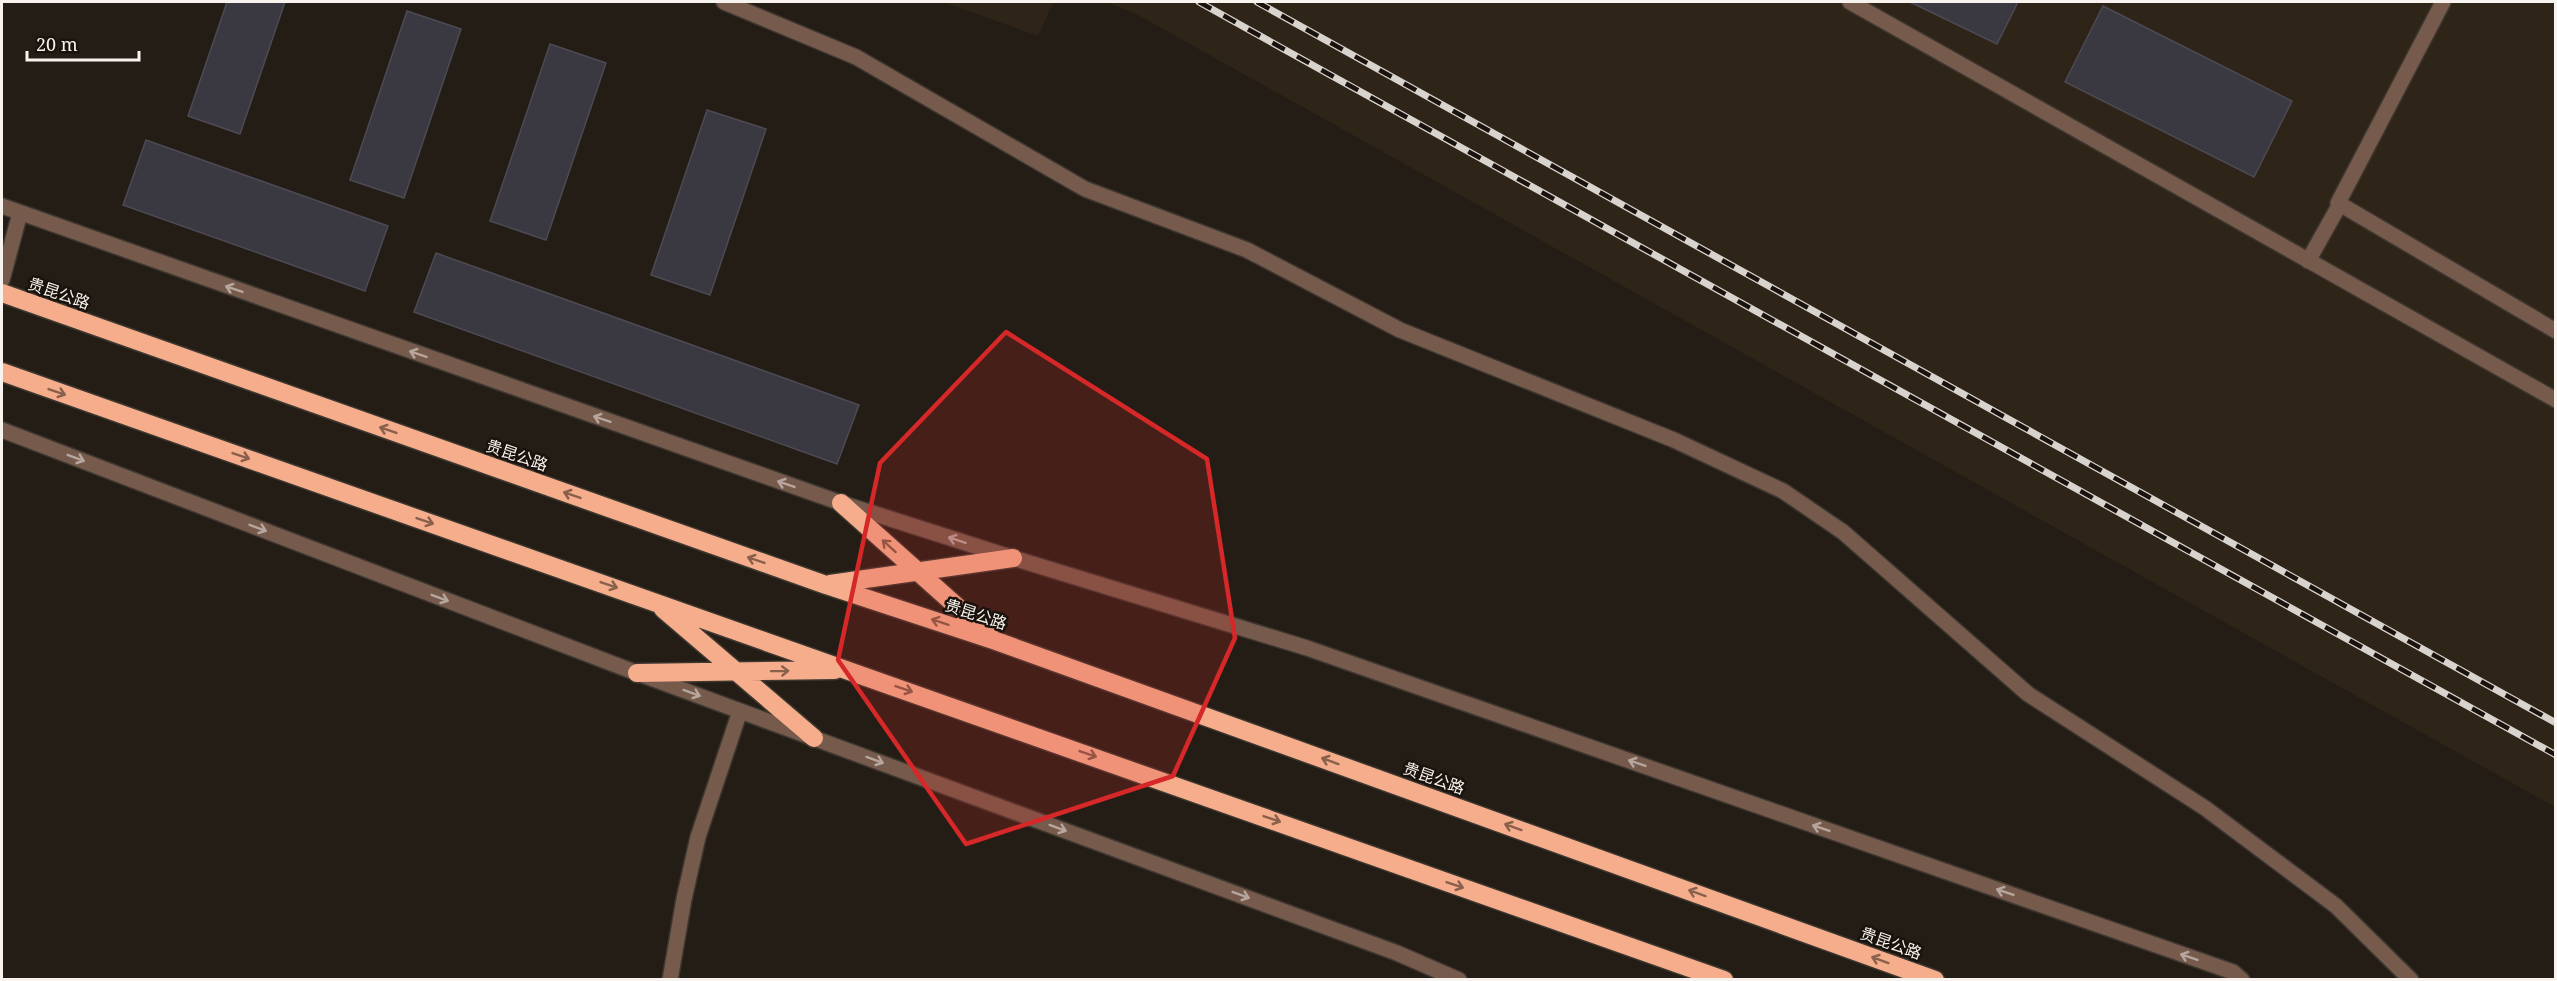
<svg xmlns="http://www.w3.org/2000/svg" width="2557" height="981" font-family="'Noto Serif','Noto Sans SC',serif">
	<rect width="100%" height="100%" fill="#231d16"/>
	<!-- built -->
	<path fill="#2f2418" d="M943,2H1048L1053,3L1038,36Z
		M1106,2H2555V807L1138,15Z"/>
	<!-- building -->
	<path fill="#3a3841" stroke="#4d4a54" stroke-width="1.5" d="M227,2H285L240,134L188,116Z
		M1910,2H2018L1997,44Z
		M2103,6L2292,101L2254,177L2065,82Z
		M407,11L461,29L404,198L350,180Z
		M550,44L606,63L546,240L490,221Z
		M707,110L766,129L710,295L651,275Z
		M146,140L388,226L365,291L123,205Z
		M436,253L859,405L837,464L414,312Z"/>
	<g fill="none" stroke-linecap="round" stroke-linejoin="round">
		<defs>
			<path id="minor" d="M724,2L856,57L1085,189L1247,250L1400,330L1674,440L1783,491L1843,532L2028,694L2205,808L2336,906L2411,980
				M1850,2L2556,400
				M2443,2L2338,203L2556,331
				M2,206L841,503L1013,558L1307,648L2233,972L2242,980
				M2308,261L2340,204
				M2,280L20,213
				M2,430L637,673L1397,953L1459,980
				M670,980L684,899L698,837L740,711"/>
			<path id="highway" d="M2,293L826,585L996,641L1935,980
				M2,372L1724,980
				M841,503L990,636
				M830,584L1013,558
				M663,609L814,738
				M637,673L835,670"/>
		</defs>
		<!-- minor casing -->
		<use href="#minor" stroke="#3d3730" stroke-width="18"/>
		<!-- highway casing -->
		<use href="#highway" stroke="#3d3730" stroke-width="21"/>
		<!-- minor -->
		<use href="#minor" stroke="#765a4c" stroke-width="15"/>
		<!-- highway -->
		<use href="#highway" stroke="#f5ad8b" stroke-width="18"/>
		<defs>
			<path id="rail" d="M1199,2L2556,755
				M1257,2L2556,723"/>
		</defs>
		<!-- rail casing -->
		<use href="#rail" stroke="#d9d3ce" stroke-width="7"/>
		<!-- rail -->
		<use href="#rail" stroke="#1a130d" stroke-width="4.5" stroke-dasharray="14" stroke-linecap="butt"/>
	</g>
	<!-- one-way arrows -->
	<defs><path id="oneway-shaft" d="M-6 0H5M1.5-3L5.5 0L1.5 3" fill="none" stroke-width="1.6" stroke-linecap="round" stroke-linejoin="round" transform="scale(1.5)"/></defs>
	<g stroke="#b7a69d">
		<use href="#oneway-shaft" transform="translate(234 289) rotate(-161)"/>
		<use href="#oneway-shaft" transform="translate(418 354) rotate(-161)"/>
		<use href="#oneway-shaft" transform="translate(602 419) rotate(-161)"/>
		<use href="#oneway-shaft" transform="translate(76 458) rotate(21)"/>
		<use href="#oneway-shaft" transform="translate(786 484) rotate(-161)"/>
		<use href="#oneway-shaft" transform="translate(258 528) rotate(21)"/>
		<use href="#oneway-shaft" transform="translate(957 540) rotate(-162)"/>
		<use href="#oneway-shaft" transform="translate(440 598) rotate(21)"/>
		<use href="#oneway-shaft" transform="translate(692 693) rotate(20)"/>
		<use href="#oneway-shaft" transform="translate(875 760) rotate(20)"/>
		<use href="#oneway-shaft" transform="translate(1637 763) rotate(-161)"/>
		<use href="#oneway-shaft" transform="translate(1058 828) rotate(20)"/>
		<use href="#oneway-shaft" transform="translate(1821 828) rotate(-161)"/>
		<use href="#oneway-shaft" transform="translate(2005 892) rotate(-161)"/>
		<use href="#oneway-shaft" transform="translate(1241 895) rotate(20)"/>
		<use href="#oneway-shaft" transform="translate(2189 957) rotate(-161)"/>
	</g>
	<g stroke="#88604c">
		<use href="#oneway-shaft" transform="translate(57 392) rotate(19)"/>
		<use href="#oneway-shaft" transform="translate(388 430) rotate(-161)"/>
		<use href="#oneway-shaft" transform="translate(241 456) rotate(19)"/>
		<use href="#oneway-shaft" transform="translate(572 495) rotate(-161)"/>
		<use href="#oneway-shaft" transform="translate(425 521) rotate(19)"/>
		<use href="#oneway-shaft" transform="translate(889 546) rotate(-138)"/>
		<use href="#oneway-shaft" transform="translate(756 560) rotate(-161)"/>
		<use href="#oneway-shaft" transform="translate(609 585) rotate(19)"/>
		<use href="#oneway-shaft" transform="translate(940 622) rotate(-162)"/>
		<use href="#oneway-shaft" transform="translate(780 671) rotate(-1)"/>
		<use href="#oneway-shaft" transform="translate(904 689) rotate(19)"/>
		<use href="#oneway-shaft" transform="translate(1088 754) rotate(19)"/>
		<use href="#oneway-shaft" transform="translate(1330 761) rotate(-160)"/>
		<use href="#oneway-shaft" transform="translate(1272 819) rotate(19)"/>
		<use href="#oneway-shaft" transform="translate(1513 827) rotate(-160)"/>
		<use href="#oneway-shaft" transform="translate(1455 885) rotate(19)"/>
		<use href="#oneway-shaft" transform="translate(1697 893) rotate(-160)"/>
		<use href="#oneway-shaft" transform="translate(1880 960) rotate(-160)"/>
	</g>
	<!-- marked area -->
	<path fill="#d62828" fill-opacity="0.2" stroke="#d62828" stroke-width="4.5" stroke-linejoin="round" d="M1006,332L1207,459L1235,638L1173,776L966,844L838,660L880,463Z"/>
	<g text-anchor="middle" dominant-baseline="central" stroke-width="5" stroke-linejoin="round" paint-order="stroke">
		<!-- street labels -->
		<g font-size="16" fill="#f8f3ee" stroke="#1a130d">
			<text transform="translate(59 293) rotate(19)">贵昆公路</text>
			<text transform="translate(517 455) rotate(19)">贵昆公路</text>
			<text transform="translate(976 614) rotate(18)">贵昆公路</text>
			<text transform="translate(1434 778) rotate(20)">贵昆公路</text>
			<text transform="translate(1891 943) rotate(20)">贵昆公路</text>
		</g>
	</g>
	<!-- border -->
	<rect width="2557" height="981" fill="none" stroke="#f8f3ee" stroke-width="6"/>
	<!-- scale -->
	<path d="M27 51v9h112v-9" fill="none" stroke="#f8f3ee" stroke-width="3"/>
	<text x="36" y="51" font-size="18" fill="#f8f3ee" stroke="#1a130d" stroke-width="4.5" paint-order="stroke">20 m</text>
</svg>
